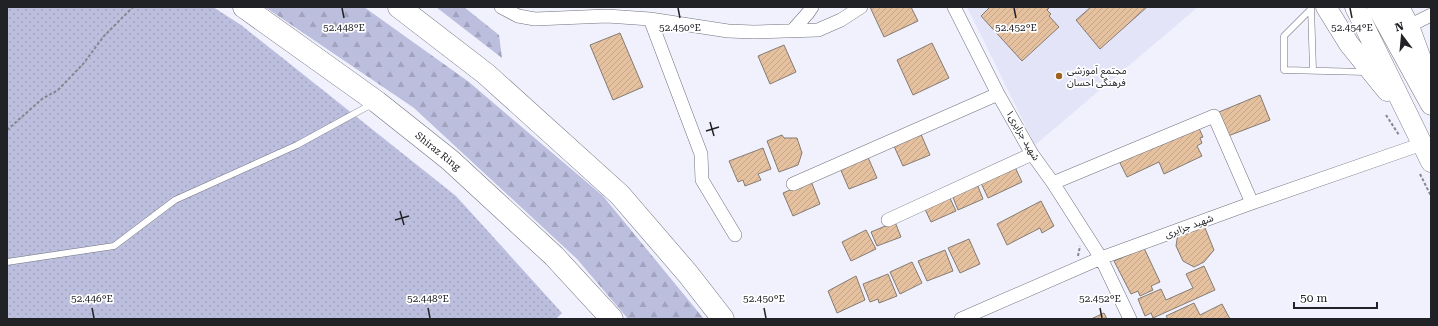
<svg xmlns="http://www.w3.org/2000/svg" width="1438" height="326" font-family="'Roboto Serif','Noto Sans Arabic',serif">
	<defs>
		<pattern id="grass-dots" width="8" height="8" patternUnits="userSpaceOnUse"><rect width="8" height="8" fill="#bcbede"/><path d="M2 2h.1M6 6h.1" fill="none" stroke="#a1a3be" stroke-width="1.8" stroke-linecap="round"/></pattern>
		<pattern id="forest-firs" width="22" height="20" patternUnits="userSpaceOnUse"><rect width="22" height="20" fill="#bcbede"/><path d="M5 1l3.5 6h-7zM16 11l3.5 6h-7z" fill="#a1a3be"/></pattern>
		<pattern id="building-hatch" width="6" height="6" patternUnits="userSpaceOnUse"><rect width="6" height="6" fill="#e6c19f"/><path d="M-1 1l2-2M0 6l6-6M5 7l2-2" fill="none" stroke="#c5a689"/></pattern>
	</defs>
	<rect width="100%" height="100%" fill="#f0f1fd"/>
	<!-- built -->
	<path fill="#e3e4f8" d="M967,7H1198L1035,145Z"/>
	<!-- grass -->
	<path fill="url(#grass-dots)" d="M7,7H213L241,25L456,196L562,313L556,319H7Z"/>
	<!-- forest -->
	<path fill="url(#forest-firs)" d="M265,7H364L469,82L603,196L704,319H628L577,259L414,108Z
		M436,7H464L499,35L502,58Z"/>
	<!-- building -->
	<path fill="url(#building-hatch)" stroke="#847b73" d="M870,7H911L918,21L884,37Z
		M990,7H1050L1047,10L1051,14L1049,16L1059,27L1022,61L981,16Z
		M1091,7H1147L1100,49L1076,20Z
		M620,33L643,87L613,100L590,45Z
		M932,43L949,78L913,95L897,60Z
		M784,45L796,72L770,84L758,56Z
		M1260,95L1270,120L1228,136L1219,112Z
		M1198,126L1203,137L1200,138L1202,143L1197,146L1202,156L1164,174L1159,162L1127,177L1115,153Z
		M920,132L930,155L903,166L893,144Z
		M782,135L784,138H797L802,153L798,165L779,172L767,141Z
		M763,148L771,169L758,174L761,180L745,186L743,180L738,182L729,161Z
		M867,155L877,178L849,189L839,166Z
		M1014,165L1022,182L988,198L980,181Z
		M811,181L820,204L793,216L783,193Z
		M977,184L983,199L958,210L952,195Z
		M949,196L956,211L931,222L924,207Z
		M1041,201L1054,226L1042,233L1040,228L1007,245L997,224Z
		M895,222L901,237L877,246L871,232Z
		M1203,223L1214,250L1204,262L1194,267L1183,261L1176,246L1178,233Z
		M866,230L876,249L851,261L842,242Z
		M969,239L980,264L960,273L948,248Z
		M1144,248L1160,282L1151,286L1153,290L1140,296L1138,291L1131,294L1114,261Z
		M945,250L953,271L927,281L918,261Z
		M912,262L922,283L900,294L890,272Z
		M1204,266L1215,290L1153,318L1151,313L1145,316L1138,299L1161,289L1166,300L1193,288L1186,274Z
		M888,274L897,296L879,303L878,299L870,302L863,284Z
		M856,276L865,300L837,313L828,291Z
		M1194,303L1200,315L1222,304L1230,319H1168L1166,316Z
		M1104,313L1107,319H1091Z"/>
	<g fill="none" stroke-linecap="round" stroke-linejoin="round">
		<defs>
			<path id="lane" d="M1311,7L1313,70
				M1311,9L1284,36V70L1366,72
				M7,262L114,246L175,200L297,145L372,104"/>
			<path id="street" d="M501,7L518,16L535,19L607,16L650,19L728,31L754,32L818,30L841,20L861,7
				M954,7L998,94L1032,154L1053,183L1101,258L1130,319
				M650,19L701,154L702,180L735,235
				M1409,26L1431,15
				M792,31L808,13L812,7
				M1053,183L1214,116L1252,203
				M793,184L998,94
				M888,220L1032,154
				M961,319L1101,258L1252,203L1422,144"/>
			<path id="primary" d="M1326,7L1349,44L1387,91
				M1355,7L1431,162
				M1377,7L1431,105
				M1399,7L1409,26L1428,78"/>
			<path id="highway" d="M244,7L377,102L450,160L554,256L612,319
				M399,7L486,74L620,195L688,274L723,319"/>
		</defs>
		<!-- lane casing -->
		<use href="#lane" stroke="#71727d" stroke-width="7"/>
		<!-- street casing -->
		<use href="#street" stroke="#71727d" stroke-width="14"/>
		<!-- primary casing -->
		<use href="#primary" stroke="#71727d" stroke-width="21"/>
		<!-- highway casing -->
		<use href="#highway" stroke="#71727d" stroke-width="23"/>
		<!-- path -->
		<path stroke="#85868e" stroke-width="2" stroke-dasharray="3 2" stroke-linecap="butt" d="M1386,115L1399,135
			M7,130L42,99L58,90L83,64L104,36L133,7
			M1420,174L1431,196
			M1431,218V219
			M1078,256L1080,246"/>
		<!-- lane -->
		<use href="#lane" stroke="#fff" stroke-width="6"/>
		<!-- street -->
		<use href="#street" stroke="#fff" stroke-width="13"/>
		<!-- primary -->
		<use href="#primary" stroke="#fff" stroke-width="20"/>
		<!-- highway -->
		<use href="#highway" stroke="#fff" stroke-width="22"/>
	</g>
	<!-- ticks -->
	<path fill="none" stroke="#212226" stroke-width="1.5" d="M342,8L344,18M678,8L680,18M1014,8L1016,18M1350,8L1352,18M710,122L714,136M706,131L719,127M400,211L404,225M395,220L409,216M92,308L94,318M428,308L430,318M764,308L766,318M1100,308L1102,318"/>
	<!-- markers -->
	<circle fill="#9c6220" stroke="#fff" stroke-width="1.5" cx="1059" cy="76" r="4"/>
	<g text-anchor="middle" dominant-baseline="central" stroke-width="3.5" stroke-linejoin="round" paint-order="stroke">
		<!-- poi labels -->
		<g font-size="10" fill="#212226" stroke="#fff" text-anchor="start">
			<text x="1067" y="70">مجتمع آموزشی<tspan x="1067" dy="12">فرهنگی احسان</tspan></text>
		</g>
		<!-- street labels -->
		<g font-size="10" fill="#212226" stroke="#fff">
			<text transform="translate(1023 135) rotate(60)">شهید جزایری۱</text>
			<text transform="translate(438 151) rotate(39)">Shiraz Ring</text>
			<text transform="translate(1189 226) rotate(-20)">شهید جزایری</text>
		</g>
	</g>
	<g font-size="10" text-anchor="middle" fill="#212226" stroke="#fff" stroke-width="3.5" stroke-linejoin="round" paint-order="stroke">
		<text x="344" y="31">52.448°E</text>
		<text x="680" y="31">52.450°E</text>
		<text x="1016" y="31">52.452°E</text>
		<text x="1352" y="31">52.454°E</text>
		<text x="92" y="302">52.446°E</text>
		<text x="428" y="302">52.448°E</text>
		<text x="764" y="302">52.450°E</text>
		<text x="1100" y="302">52.452°E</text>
	</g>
	<!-- border -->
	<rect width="1438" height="326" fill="none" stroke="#212226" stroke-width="16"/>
	<!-- north arrow -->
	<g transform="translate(1402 36) rotate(344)" stroke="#ffffff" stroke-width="3" paint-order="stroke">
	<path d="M0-3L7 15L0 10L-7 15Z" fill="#212226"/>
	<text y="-6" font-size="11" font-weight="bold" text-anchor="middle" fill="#212226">N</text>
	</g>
	<!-- scale -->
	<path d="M1294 302v6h83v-6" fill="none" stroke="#212226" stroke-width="2"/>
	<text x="1300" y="302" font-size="12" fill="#212226" stroke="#ffffff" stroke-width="3" paint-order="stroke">50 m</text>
</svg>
